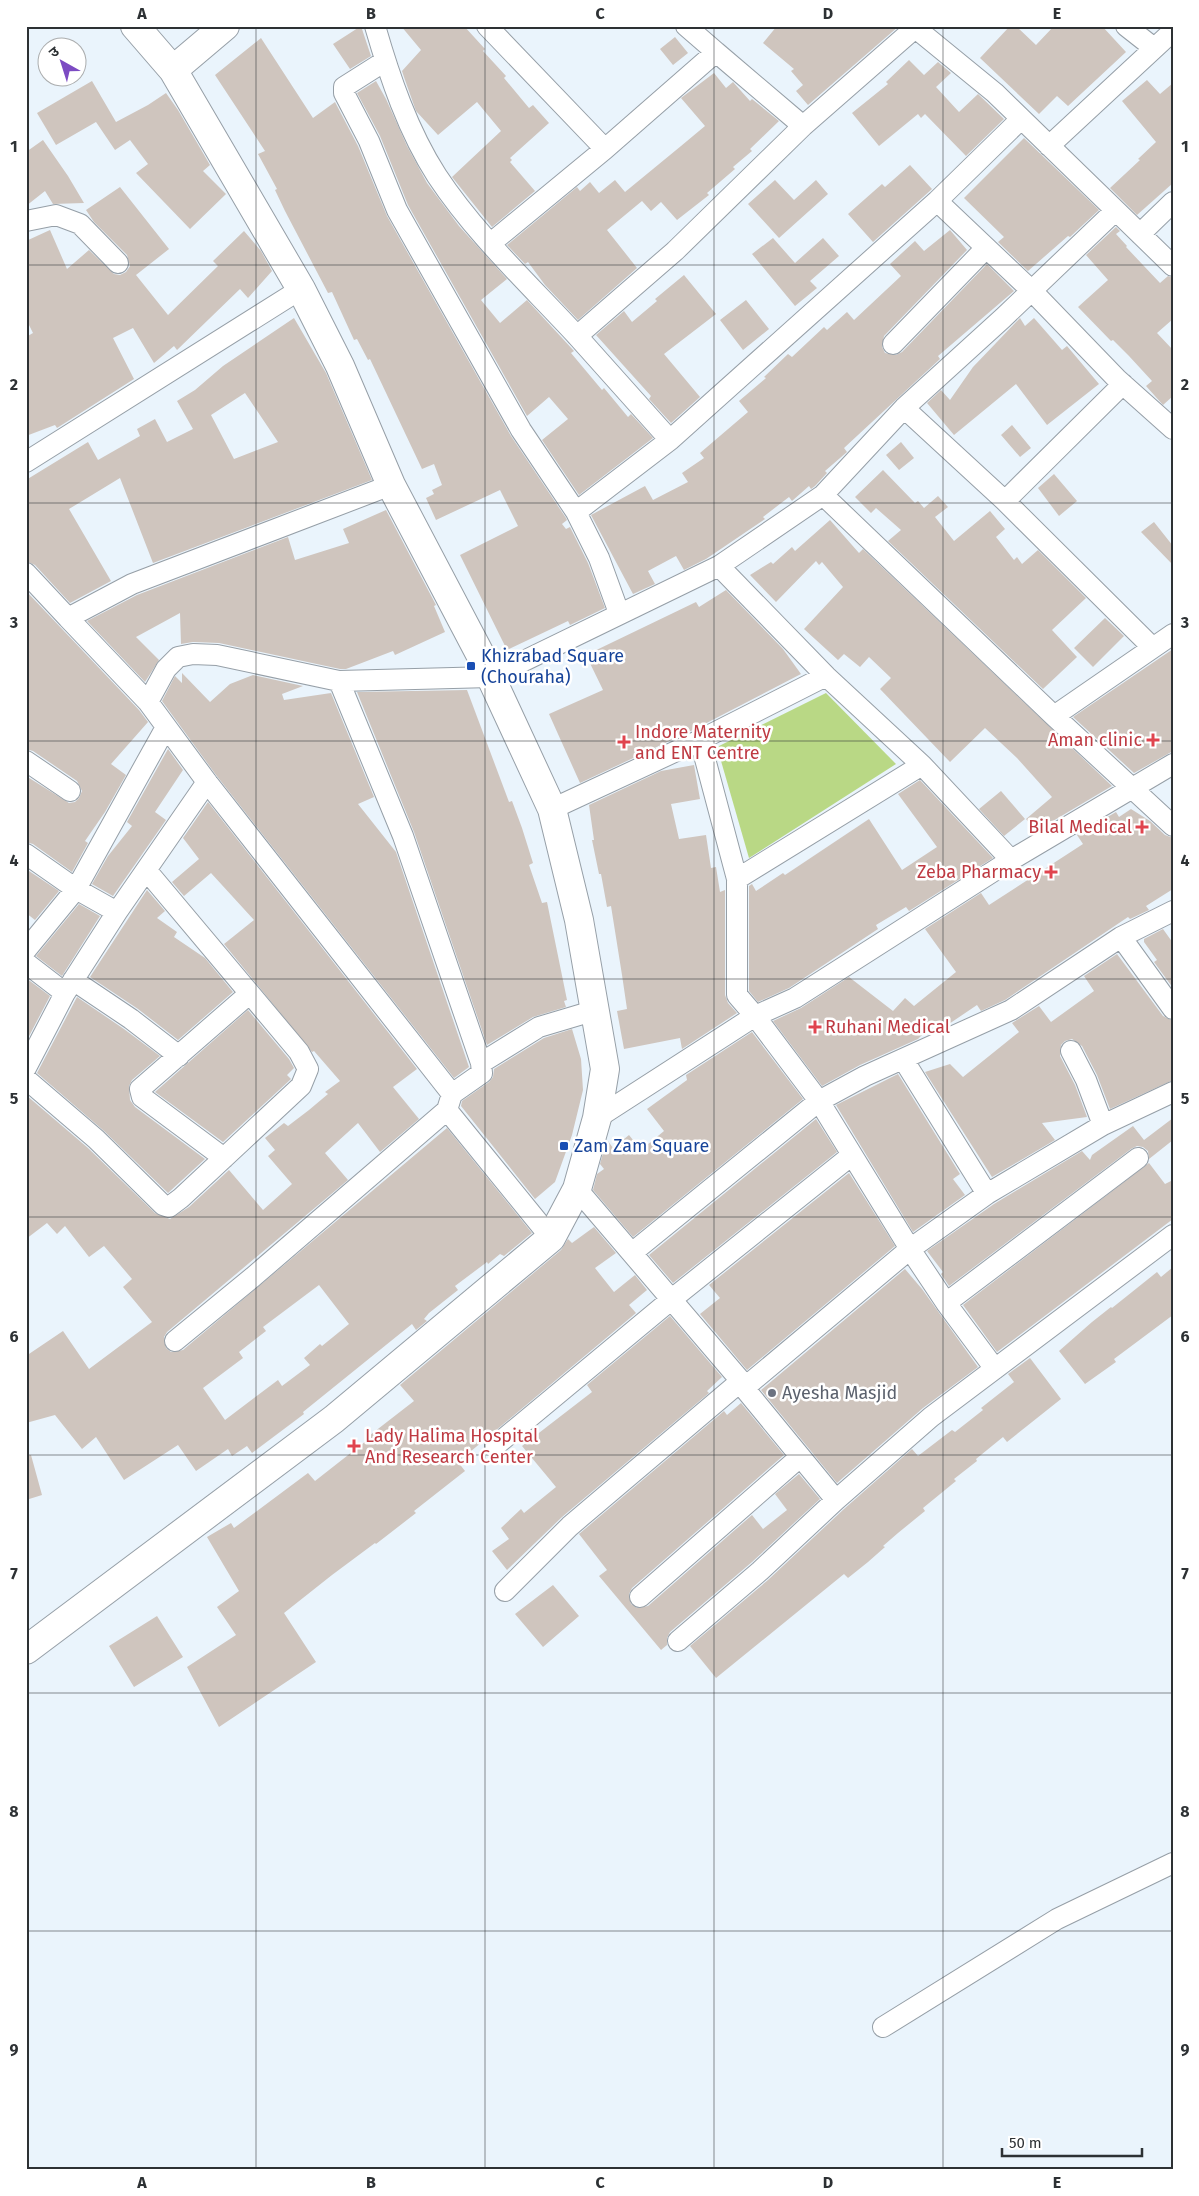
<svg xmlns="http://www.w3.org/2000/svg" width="1199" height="2196" font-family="'Fira Sans','Noto Sans Devanagari',sans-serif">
	<rect width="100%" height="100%" fill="#eaf4fc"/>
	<!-- green -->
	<path fill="#b9d885" d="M826,693L896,764L749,858L717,747Z"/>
	<!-- building -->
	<path fill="#cfc5be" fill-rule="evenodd" d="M361,26L371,56L350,69L333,44Z
		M401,26H464L485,49L483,51L506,76L504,78L529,108L533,105L549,123L510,158L512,160L510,162L535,191L492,227L452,177L501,131L477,102L438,135L416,111L405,80L402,71L421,50Z
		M777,26H899L808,105L796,91L803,85L791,71L794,69L763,43Z
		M1010,26H1016L1036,45L1054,26H1102L1126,52L1068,106L1057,96L1039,114L980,58Z
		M675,37L688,53L673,65L660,49Z
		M261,38L313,118L335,102L358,146L387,216L511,436L566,518L567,520L562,524L566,529L570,527L588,563L605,608L570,625L568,621L507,650L460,555L518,526L500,490L436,520L426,498L434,494L432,490L442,485L434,464L422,469L370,359L368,360L357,339L354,340L332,292L328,293L285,211L275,190L277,189L258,154L265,151L215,75Z
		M909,60L924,75L938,62L951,73L936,87L959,112L978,94L1004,119L966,156L925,114L921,118L918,114L879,146L852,113L888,84L886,82Z
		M714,73L726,88L733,82L750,101L752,99L779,121L750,149L752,151L733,167L735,169L707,193L709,195L677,220L661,202L651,211L642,201L607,230L637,268L578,320L545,285L528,262L525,264L507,245L577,187L580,191L590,182L599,193L615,180L625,192L681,146L705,126L681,98Z
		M1147,80L1160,94L1173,83V183L1137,215L1110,188L1140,160L1138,159L1156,142L1122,101Z
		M92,81L116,122L148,105L166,93L178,110L210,165L203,171L226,194L190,229L136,173L148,164L130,140L115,150L96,122L56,145L37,113Z
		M376,81L386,99L407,146L427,183L459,226L507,279L481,300L500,323L527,300L574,351L571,353L602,390L604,388L628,417L631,414L653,438L579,495L542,440L568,419L549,397L527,416L408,205L380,136L357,93Z
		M1024,138L1099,210L1070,237L1068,236L1028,271L998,242L1004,237L964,198Z
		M43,140L68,176L84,203L53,204L45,191L26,206V152Z
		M910,165L932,189L873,242L848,214L882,184L885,187Z
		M775,180L794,200L816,180L828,194L779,238L748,204Z
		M120,187L169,249L136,275L168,315L218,266L213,261L244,231L261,251L272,271L248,298L240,289L177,350L174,346L154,363L133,328L113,338L134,379L57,428L55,425L26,436V337L33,333L26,319V241L50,230L67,269L89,250L114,274L120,275L126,272L130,266L127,255L94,222L86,210Z
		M1116,227L1120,231L1116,234L1127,246L1126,247L1160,283L1168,276L1173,278V319L1157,333L1173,350V396L1163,405L1146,386L1152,381L1129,356L1113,340L1111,341L1078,307L1108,280L1086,255Z
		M950,230L967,250L884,336L882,347L885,353L896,355L902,352L987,264L1014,291L938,356L940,359L844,448L847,452L825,471L827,473L815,486L811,489L809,486L792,501L789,497L763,517L765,519L706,559L684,570L676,556L648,571L655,584L633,594L591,515L645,486L653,500L688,482L682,473L704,458L700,453L748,412L739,401L766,378L764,377L788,354L792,357L824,327L827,330L847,312L854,320L901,276L890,264L915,241L924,251Z
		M773,238L795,263L823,238L839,256L810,281L817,288L795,306L752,254Z
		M684,275L716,314L664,354L700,397L671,423L649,399L651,396L596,335L624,311L632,322L657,301L655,299Z
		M746,300L769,329L743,350L720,320Z
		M294,318L326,373L372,480L153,563L120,478L69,509L111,581L70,603L35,565L26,561V480L88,442L98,460L140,436L137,429L155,419L167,442L193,429L177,401L195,390L223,366ZM245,393L278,442L234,459L211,415Z
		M1020,318L1025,326L1034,318L1062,350L1067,346L1099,384L1047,425L1016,384L954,435L927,403L941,390L950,400L973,367Z
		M1012,425L1031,448L1020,457L1001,435Z
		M901,442L914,458L899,470L886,455Z
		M883,470L915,503L918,501L924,508L938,496L948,507L935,517L954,541L990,511L1005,529L996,537L1014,560L1017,557L1022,564L1038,550L1086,598L1052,630L1077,657L1043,689L888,541L901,530L876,508L871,513L855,497Z
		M1054,474L1077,501L1059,516L1038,488Z
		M386,510L436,605L434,606L445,632L395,655L393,651L346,669H340L219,643L193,642L181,644L180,613L136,637L159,660L145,682L87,621L137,595L288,537L295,560L349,543L343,529Z
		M830,520L859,553L863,549L1112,786L1036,831L1026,819L1052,797L1017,758L985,728L950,762L880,689L891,678L869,657L860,667L844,654L838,660L804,629L843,587L822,562L819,565L816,561L776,602L750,575L771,562L773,564L792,547L795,551Z
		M1154,522L1173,546V565L1141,532Z
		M726,590L783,649L801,674L695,729L580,783L549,714L603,690L586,655L696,602L699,607Z
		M26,591L139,710L148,722L111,764L126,775L105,812L85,841L88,843L72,872L33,844L26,842V776L69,803L75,802L79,798L82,791L77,781L33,751L26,749Z
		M1105,618L1124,636L1093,667L1074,648Z
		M1173,649V751L1134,773L1073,717Z
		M182,673L210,702L230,684L253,675L303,686L282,694L284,700L331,693L374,797L358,804L396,852L469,1067L454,1078L216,775L162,701L175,676L182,683Z
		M467,690L509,802L512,801L522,828L533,863L529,865L542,903L547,902L567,1000L564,1001L566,1007L533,1017L487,1045L414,832L357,692Z
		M168,749L183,770L155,812L166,820L113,896L92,884L108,856L132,826L127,822Z
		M694,765L700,799L671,804L679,839L706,835L711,868L716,867L720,892L725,890V995L728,1003L737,1013L682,1049L680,1038L624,1049L617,1011L627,1009L622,975L611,906L607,907L601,874H599L592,840H594L589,805L661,771Z
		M920,780L993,858L909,911L906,907L876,925L878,929L789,988L758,1002L749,991V886L752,884L756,891L783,873L785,875L869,819L902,870L937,847L898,794Z
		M1001,791L1025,819L1004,836L979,809Z
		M208,802L417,1069L393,1087L419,1119L380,1152L358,1123L325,1153L348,1180L167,1332L164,1337L166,1348L171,1352L183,1350L447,1128L532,1233L504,1256L500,1254L488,1264L487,1262L455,1286L458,1290L429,1313L424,1319L427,1321L416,1330L412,1324L303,1412L304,1414L252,1453L247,1446L232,1456L228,1449L196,1471L178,1445L124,1480L96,1437L82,1449L55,1415L26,1423V1356L63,1331L89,1369L152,1322L123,1287L132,1279L104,1246L89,1257L65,1226L57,1234L47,1223L26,1239V1095L88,1148L155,1213L170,1219L189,1207L229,1170L263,1210L292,1184L268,1156L275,1150L265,1138L284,1123L288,1126L309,1110L328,1094L325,1092L340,1081L314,1051L312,1052L224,944L254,920L211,873L184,896L172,882L199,859L183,838ZM319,1285L349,1324L322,1346L320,1344L304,1358L310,1365L282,1386L278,1380L225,1420L203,1388L243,1358L239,1352L266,1331L263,1327Z
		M1131,809L1150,821L1165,835L1173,838V889L1146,906L1149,910L1130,919L1128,917L1005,1000L981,1011L977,1005L943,1028L936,1021L918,1039L860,1065L822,1086L773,1021L801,1008L849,977L893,1011L905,998L914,1006L956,972L925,929L981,893L989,905L1083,844L1077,835L1116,812L1119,817Z
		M26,869L59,891L35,920L26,913Z
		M147,890L165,911L157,918L177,932L174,937L205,958L233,992L178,1040L138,1009L90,977Z
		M79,904L100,916L62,976L36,956Z
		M1163,929L1173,943V988L1154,962L1157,960L1144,942V939Z
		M1117,954L1163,1016L1173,1021V1080L1110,1109L1097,1075L1082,1046L1072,1039L1065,1041L1061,1045L1060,1056L1075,1085L1087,1117L1042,1123L1055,1140L992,1177L925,1072L950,1064L963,1077L1019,1032L1012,1023L1039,1006L1051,1022L1094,991L1084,976Z
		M26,978L50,996L26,1042Z
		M77,997L124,1029L160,1056L132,1080L129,1086L130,1100L135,1107L205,1159L168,1193L104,1131L37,1073Z
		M248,1010L289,1059L294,1068L287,1075L291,1079L223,1142L155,1092Z
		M572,1029L581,1059L583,1090L572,1135L555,1182L535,1199L461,1106L462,1101L489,1082L493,1077L494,1069L544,1038Z
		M752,1032L803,1099L633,1237L593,1190L597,1174L604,1169L600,1164L606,1142L608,1141L613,1148L629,1135L641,1150L664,1131L647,1109L687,1080L686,1075Z
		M898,1074L960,1174L953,1179L965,1195L913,1232L836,1105Z
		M1173,1118V1140L1149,1159L1148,1151L1143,1147L1137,1146L1131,1149L949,1286L941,1274L943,1272L927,1251L994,1204L1082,1151L1090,1160L1092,1155L1133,1126L1144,1140Z
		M816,1119L837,1152L673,1283L649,1255Z
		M1149,1163L1165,1184L1173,1180V1219L997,1352L963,1305Z
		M849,1173L895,1246L747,1370L700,1314L720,1298L709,1285Z
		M594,1227L616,1253L595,1268L614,1292L635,1275L647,1290L629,1305L636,1313L458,1462L465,1471L414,1511L416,1513L376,1544L375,1543L332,1575L284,1613L316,1662L219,1727L187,1667L236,1635L217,1607L239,1591L207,1537L231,1523L234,1528L308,1473L315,1481L366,1441L365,1439L414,1401L400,1385L561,1250L568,1239L572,1243Z
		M1173,1267V1315L1114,1359L1116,1362L1085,1384L1059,1351L1092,1322L1111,1307L1112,1308L1157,1272L1161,1277Z
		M905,1269L922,1289L978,1367L923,1408L837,1483L761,1390Z
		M670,1316L722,1377L707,1391L709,1393L562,1517L507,1570L492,1551L509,1539L501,1528L521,1509L524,1513L556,1487L522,1446L592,1392L587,1385Z
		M1030,1358L1061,1399L1007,1442L1003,1437L976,1459L977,1461L954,1479L956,1481L923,1508L925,1511L898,1533L883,1546L885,1547L868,1562L848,1578L844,1574L716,1678L690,1646L768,1580L844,1509L912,1449L918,1456L952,1430L955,1432L983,1410L981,1408L1014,1382L1008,1374Z
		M741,1403L784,1455L632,1588L629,1594L631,1604L637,1608L648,1606L752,1515L763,1529L787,1510L775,1494L799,1474L820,1499L752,1562L670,1632L667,1638V1645L661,1650L599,1576L607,1570L579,1534L724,1411L727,1415Z
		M31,1455L42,1495L26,1500V1456Z
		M553,1585L579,1616L543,1647L515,1614Z
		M157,1616L183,1657L134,1687L109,1646Z"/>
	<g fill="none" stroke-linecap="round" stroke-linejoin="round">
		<defs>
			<path id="street" d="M375,26C390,78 408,131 437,176C476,235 530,285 577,336L675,251L803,126L716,52L605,149L487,26
				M686,26L716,52
				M913,26L995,93L1173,266
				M1126,26L1154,48
				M385,61L344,87V93L369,141L397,210L521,430L576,512L599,558L619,613
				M803,126L915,28
				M1049,146L1173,31
				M937,201L1032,291L1117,379L1173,429
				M26,221L56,215L80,224L118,263
				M1140,234L1173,202
				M491,243L605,149
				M577,336L670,440
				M893,344L985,249
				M904,408L1005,501L1152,647
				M26,462L301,289
				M823,495L1054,716L1173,826
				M1005,501L1123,384
				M576,512L670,440L937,201L1021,119
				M719,566L826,676
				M26,573L68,618L132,584L391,485
				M68,618L148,702L207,782L452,1094L447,1110L253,1277L175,1341
				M339,681L403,836L481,1063
				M148,702L166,669L178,657L193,654L217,655L339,681L491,677L719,566L823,495L904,408L1003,318L1115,211
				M1054,716L1173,634
				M700,740L737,879
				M26,761L70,791
				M922,765L1011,860
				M552,809L700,740L826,676L922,765L737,879V995L755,1016L819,1101L910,1249L946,1303L995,1369
				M26,854L76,889L117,912L65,993L26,1068
				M117,912L207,782
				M1121,937L1173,1009
				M26,950L76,889L166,727
				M26,963L65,993
				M73,980L131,1019L179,1056
				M1071,1051L1086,1080L1103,1125
				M903,1059L987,1194
				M26,1079L96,1139L163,1205L169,1207L181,1198L301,1086L308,1069L299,1052L147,871
				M452,1094L482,1073L481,1063L539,1027L596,1010
				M447,1110L551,1238
				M597,1118L755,1016L795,998L1011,860L1173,764
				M224,1158L142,1097L140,1089L249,994
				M577,1189L741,1381L744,1388L836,1500
				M633,1252L819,1101L865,1076L1011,1010L1121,937L1173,911
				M946,1303L1138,1158
				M744,1388L910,1249L987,1194L1103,1125L1173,1092
				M495,1446L672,1299L852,1155
				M505,1591L570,1526L741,1381
				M640,1597L800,1457
				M678,1641L760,1571L836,1500L931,1417L1173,1235
				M883,2027L1057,1919L1173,1863"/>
			<path id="secondary" d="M173,70L225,26
				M26,1650L334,1419L551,1238L577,1189L597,1118L605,1069L579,920L552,809L481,656L391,485L340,366L301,289L173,70L135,26"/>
		</defs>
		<!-- street casing -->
		<use href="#street" stroke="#969fa7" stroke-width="22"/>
		<!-- secondary casing -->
		<use href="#secondary" stroke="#969fa7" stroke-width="30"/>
		<!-- street -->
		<use href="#street" stroke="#fff" stroke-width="20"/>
		<!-- secondary -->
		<use href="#secondary" stroke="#fff" stroke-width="28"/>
	</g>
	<!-- grid -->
	<path fill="none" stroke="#2d3134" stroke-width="1" stroke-opacity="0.55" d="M256,26V2170M485,26V2170M714,26V2170M943,26V2170M26,265H1173M26,503H1173M26,741H1173M26,979H1173M26,1217H1173M26,1455H1173M26,1693H1173M26,1931H1173"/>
	<!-- markers -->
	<g fill="#1a4fb4" stroke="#fff" stroke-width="2">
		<rect x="466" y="661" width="10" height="10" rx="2.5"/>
		<rect x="559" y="1141" width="10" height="10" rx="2.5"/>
	</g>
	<g fill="#e0444e" stroke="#fff" stroke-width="2">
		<path d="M1150.5 732.5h5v5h5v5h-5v5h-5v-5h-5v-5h5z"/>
		<path d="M621.5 734.5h5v5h5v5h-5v5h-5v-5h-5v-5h5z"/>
		<path d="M1139.5 819.5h5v5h5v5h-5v5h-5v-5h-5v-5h5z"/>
		<path d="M1048.5 864.5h5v5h5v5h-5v5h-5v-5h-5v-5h5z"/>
		<path d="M812.5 1019.5h5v5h5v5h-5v5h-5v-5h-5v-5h5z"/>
		<path d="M351.5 1438.5h5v5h5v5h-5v5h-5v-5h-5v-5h5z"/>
	</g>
	<circle fill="#6b7280" stroke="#fff" stroke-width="2" cx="772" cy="1393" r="5"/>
	<g text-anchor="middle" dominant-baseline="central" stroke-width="5" stroke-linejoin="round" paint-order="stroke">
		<!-- transit labels -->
		<g font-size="18" fill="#164399" stroke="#fff" text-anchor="start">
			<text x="481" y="656">Khizrabad Square<tspan x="481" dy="21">(Chouraha)</tspan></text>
			<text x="574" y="1146">Zam Zam Square</text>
		</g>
		<!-- health labels -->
		<g font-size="18" fill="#be3a42" stroke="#fff" text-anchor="start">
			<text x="635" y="732">Indore Maternity<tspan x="635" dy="21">and ENT Centre</tspan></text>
			<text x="1142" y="740" text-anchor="end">Aman clinic</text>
			<text x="1132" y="827" text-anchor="end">Bilal Medical</text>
			<text x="1041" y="872" text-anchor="end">Zeba Pharmacy</text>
			<text x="825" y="1027">Ruhani Medical</text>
			<text x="365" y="1436">Lady Halima Hospital<tspan x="365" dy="21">And Research Center</tspan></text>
		</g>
		<!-- worship labels -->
		<g font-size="18" fill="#5b616d" stroke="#fff" text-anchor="start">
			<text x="782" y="1393">Ayesha Masjid</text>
		</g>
	</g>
	<!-- border -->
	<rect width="1199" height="2196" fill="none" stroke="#ffffff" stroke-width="55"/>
	<!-- north arrow -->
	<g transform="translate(62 62) rotate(321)"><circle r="24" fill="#ffffff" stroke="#abadae"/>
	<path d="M0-4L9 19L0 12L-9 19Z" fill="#7c4bc3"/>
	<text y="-8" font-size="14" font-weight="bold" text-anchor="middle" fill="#2d3134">उ</text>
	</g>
	<!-- scale -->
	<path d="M1002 2148v8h140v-8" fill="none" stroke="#2d3134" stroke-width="2.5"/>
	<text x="1009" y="2148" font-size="15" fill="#2d3134" stroke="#ffffff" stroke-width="4" paint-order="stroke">50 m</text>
	<rect x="28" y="28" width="1144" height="2140" fill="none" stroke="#2d3134" stroke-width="2"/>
	<g font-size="16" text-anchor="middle" font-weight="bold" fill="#2d3134">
		<text x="142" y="19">A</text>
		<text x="371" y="19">B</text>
		<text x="600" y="19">C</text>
		<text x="828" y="19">D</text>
		<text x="1057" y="19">E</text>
		<text x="14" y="152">1</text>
		<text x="1185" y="152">1</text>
		<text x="14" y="390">2</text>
		<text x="1185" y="390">2</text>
		<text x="14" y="628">3</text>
		<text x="1185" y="628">3</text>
		<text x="14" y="866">4</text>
		<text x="1185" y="866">4</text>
		<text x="14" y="1104">5</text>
		<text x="1185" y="1104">5</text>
		<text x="14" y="1342">6</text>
		<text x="1185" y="1342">6</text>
		<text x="14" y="1579">7</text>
		<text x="1185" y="1579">7</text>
		<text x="14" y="1817">8</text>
		<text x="1185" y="1817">8</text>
		<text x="14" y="2055">9</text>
		<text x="1185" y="2055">9</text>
		<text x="142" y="2188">A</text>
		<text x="371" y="2188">B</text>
		<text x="600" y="2188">C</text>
		<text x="828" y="2188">D</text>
		<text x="1057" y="2188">E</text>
	</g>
</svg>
